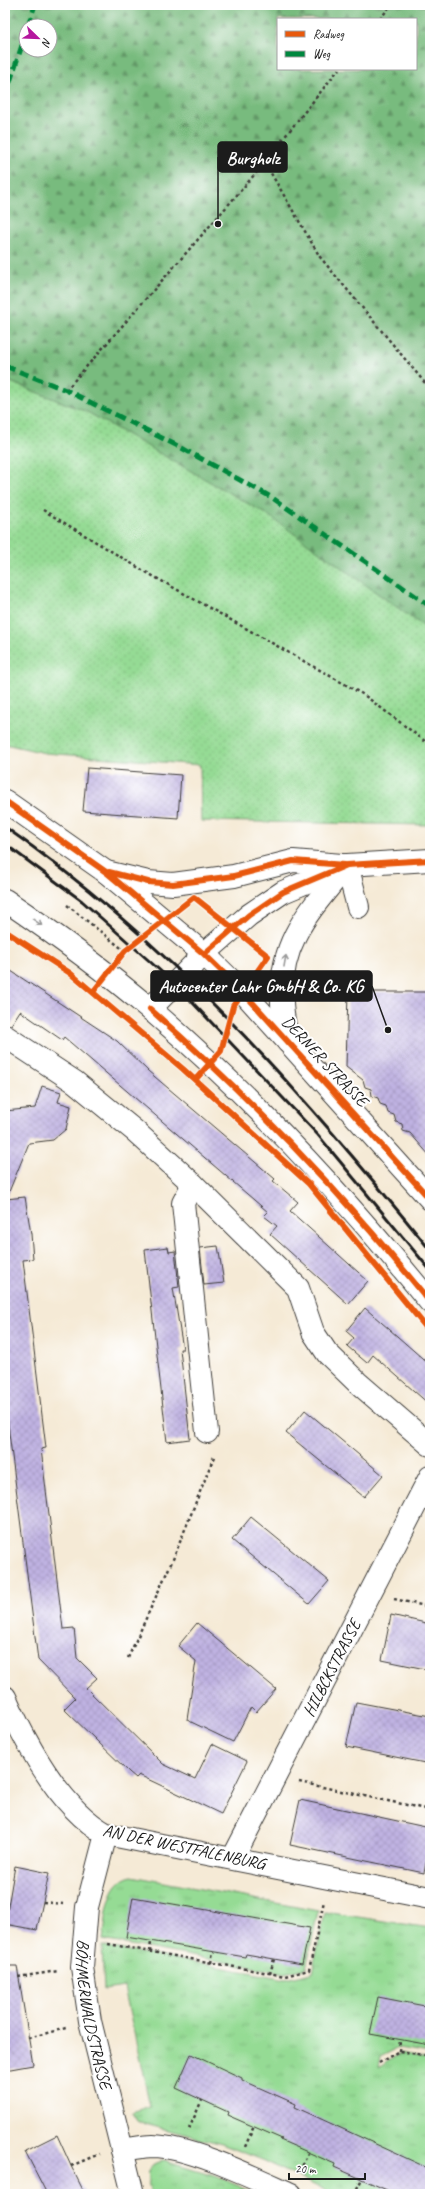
<svg xmlns="http://www.w3.org/2000/svg" width="435" height="2199" font-family="Caveat,sans-serif">
	<defs>
		<pattern id="grass-tufts" width="24" height="20" patternUnits="userSpaceOnUse"><rect width="24" height="20" fill="#95db94"/><path d="M3 7l-1-3M5 7V3M7 7l1-3M15 17l-1-3M17 17v-4M19 17l1-3" fill="none" stroke="#80bb7f"/></pattern>
		<pattern id="forest-firs" width="22" height="20" patternUnits="userSpaceOnUse"><rect width="22" height="20" fill="#78bb7e"/><path d="M5 1l3.5 6h-7zM16 11l3.5 6h-7z" fill="#629766"/></pattern>
		<pattern id="garden-dots" width="8" height="8" patternUnits="userSpaceOnUse"><rect width="8" height="8" fill="#95db94"/><path d="M2 2h.1M6 6h.1" fill="none" stroke="#80bb7f" stroke-width="1.8" stroke-linecap="round"/></pattern>
		<pattern id="building-cross-hatch" width="8" height="8" patternUnits="userSpaceOnUse"><rect width="8" height="8" fill="#bfb2e2"/><path d="M0 0l8 8M0 8l8-8" fill="none" stroke="#a498c1"/></pattern>
	</defs>
	<rect width="100%" height="100%" fill="#fff"/>
	<filter id="ink" filterUnits="userSpaceOnUse"><feTurbulence type="fractalNoise" baseFrequency=".025" numOctaves="2"/><feDisplacementMap in="SourceGraphic" scale="8" xChannelSelector="R" yChannelSelector="G"/><feConvolveMatrix kernelMatrix="1 2 1 2 8 2 1 2 1" color-interpolation-filters="sRGB"/></filter>
	<filter id="wash" filterUnits="userSpaceOnUse"><feTurbulence type="fractalNoise" baseFrequency=".012" numOctaves="4" result="noise"/><feDisplacementMap in="SourceGraphic" scale="16" xChannelSelector="R" yChannelSelector="G"/><feGaussianBlur stdDeviation="0.9" result="paint"/><feColorMatrix in="noise" values="0 0 0 0 0 0 0 0 0 0 0 0 0 0 0 0 0 1.4 0 .05"/><feComposite in="paint" operator="in"/></filter>
	<g filter="url(#wash)">
		<rect width="100%" height="100%" fill="#f5ead6"/>
		<!-- grass -->
		<path fill="url(#grass-tufts)" stroke="#587c58" d="M132,1876L318,1911L306,1968L285,1973L103,1940C107,1918 106,1881 132,1876Z
			M325,1912L430,1928V2053L398,2048L380,2057L378,2067L401,2053L430,2059V2194H332L265,2161L219,2143L145,2124L137,2120L132,2112L150,2106L124,1987L104,1990L102,1946L286,1979L312,1973Z
			M164,2161L217,2177L258,2194H151C147,2177 142,2165 164,2161Z"/>
		<!-- forest -->
		<path fill="url(#forest-firs)" stroke="#4a6c4d" fill-rule="evenodd" d="M5,5H430V631L267,515L87,412L5,380ZM278,19H416V69H278ZM26,26H50V50H26Z"/>
		<!-- garden -->
		<path fill="url(#garden-dots)" stroke="#587c58" d="M5,380L87,412L268,515L430,631V825L201,821L200,765L45,753L5,744Z"/>
		<g id="blocks">
			<!-- building -->
			<path fill="url(#building-cross-hatch)" d="M87,768L181,775L178,818L83,811Z
				M5,967L117,1041L148,1071L275,1179L273,1181L298,1202L290,1211L368,1281L348,1304L270,1234L277,1226L264,1216L268,1212L64,1037L62,1040L20,1011L11,1025L5,1024Z
				M348,992H430V1156L410,1133L403,1131L402,1124L396,1122L394,1115L388,1113L386,1106L380,1104L378,1098L372,1096L371,1089L365,1087L363,1080L346,1067Z
				M42,1086L61,1092L58,1102L71,1106L66,1129L53,1140L29,1143L6,1199L25,1197L31,1234L33,1259L23,1260L46,1448L41,1449L63,1629L74,1628L77,1658L97,1678L86,1688L163,1764L195,1779L212,1744L247,1761L221,1814L139,1775L136,1778L129,1772L64,1709L75,1698L38,1660L5,1401V1111L35,1108Z
				M218,1246L224,1283L204,1285L200,1248Z
				M168,1247L169,1252L175,1251L179,1287L173,1288L183,1349H180L190,1439L167,1442L145,1250Z
				M365,1308L430,1365V1405L373,1355L367,1363L347,1346L354,1338L346,1331Z
				M305,1410L383,1475L364,1497L286,1433Z
				M251,1517L329,1581L309,1604L232,1540Z
				M391,1615L430,1624V1670L382,1660Z
				M197,1623L276,1689L256,1712L251,1707L233,1742L187,1720L196,1661L178,1646Z
				M356,1702L430,1716V1764L346,1747Z
				M300,1800L430,1828V1843L424,1873L290,1845Z
				M15,1866L49,1873L37,1930L5,1924Z
				M133,1897L310,1928L302,1964L246,1954L245,1957L126,1937Z
				M5,1966H17L33,2065L5,2070Z
				M378,1997L430,2007V2045L370,2034Z
				M191,2054L242,2078V2080L296,2104L295,2107L430,2169V2194H396L334,2167L335,2164L280,2140L282,2139L227,2115L228,2112L176,2088Z
				M57,2135L71,2166L85,2194H47L25,2151Z"/>
		</g>
	</g>
	<g filter="url(#ink)">
		<use href="#blocks" fill-opacity="0" stroke="#3d3b38" stroke-width="1"/>
		<g fill="none" stroke-linecap="round" stroke-linejoin="round">
			<defs>
				<g id="minor">
					<path d="M347,865L358,907"/>
					<path d="M106,872L148,882L173,884L234,876L293,861L342,865"/>
					<path d="M150,1009L204,954L249,915L283,892L347,865L430,860"/>
					<path d="M5,1036L75,1082L135,1131L193,1184L298,1288L313,1332L327,1353L357,1382L430,1445"/>
					<path d="M288,1042C286,1029 282,1015 282,1002C279,940 310,911 346,866"/>
					<path d="M193,1184L183,1203L207,1432"/>
					<path d="M5,1697C26,1744 60,1808 106,1834L430,1898"/>
					<path id="s1" d="M106,1834L87,1907L82,1967L90,2021L133,2194"/>
					<path id="s2" d="M233,1858L430,1477"/>
					<path d="M122,2150C132,2149 143,2146 153,2146C191,2147 255,2178 291,2194"/>
				</g>
				<path id="major" d="M5,801L106,872L204,954L243,992L430,1199
					M5,900C55,934 104,970 150,1009C253,1097 345,1197 430,1302"/>
			</defs>
			<!-- minor casing -->
			<use href="#minor" stroke="#3d3b38" stroke-width="24"/>
			<!-- major casing -->
			<use href="#major" stroke="#3d3b38" stroke-width="24"/>
			<!-- path -->
			<path stroke="#3d3b38" stroke-width="2.5" stroke-dasharray="3 3" stroke-linecap="butt" d="M380,19L391,5
				M265,163L320,257L430,389
				M66,390L250,180L339,69
				M43,510L144,571L364,695L430,745
				M67,905L125,951
				M205,905L215,913
				M251,943L263,952
				M121,956L145,936
				M307,985L314,991
				M222,1043L230,1015
				M394,1599L430,1607
				M128,1658L174,1557L215,1454
				M299,1782L430,1810
				M43,1902L63,1904
				M108,1944L285,1976L309,1970L324,1901
				M150,1952L151,1941
				M211,1963L213,1951
				M270,1974L274,1959
				M18,1977L58,1971
				M28,2038L66,2028
				M399,2051L400,2040
				M379,2063L399,2051L430,2056
				M189,2129L202,2100
				M245,2147L254,2126
				M71,2166L99,2154
				M300,2171L308,2153
				M354,2194L362,2179"/>
			<!-- minor -->
			<use href="#minor" stroke="#fff" stroke-width="22"/>
			<!-- major -->
			<use href="#major" stroke="#fff" stroke-width="22"/>
			<!-- rail -->
			<path stroke="#1c1c1c" stroke-width="3" d="M5,827C170,942 304,1094 430,1250
				M5,844L82,901L174,983L318,1135L430,1270"/>
			<!-- quiet -->
			<path stroke="#00873e" stroke-width="5" stroke-dasharray="10 5" stroke-linecap="butt" d="M28,26L35,5
				M5,97L26,33
				M5,366L66,390L178,446L271,497L430,606"/>
			<defs>
				<path id="cycleway" d="M5,801L106,872L204,954L243,992L430,1199
					M109,872L148,882L173,884L234,876L293,861L345,865
					M5,931L70,973L183,1069L309,1184L430,1332
					M204,954L249,915L283,892L347,865L430,860
					M93,992L125,951L194,897L268,956L233,1006L221,1051L195,1080
					M150,1009C252,1099 344,1195 430,1302"/>
			</defs>
			<!-- cycleway casing -->
			<use href="#cycleway" stroke="#fff" stroke-width="8"/>
			<!-- cycleway -->
			<use href="#cycleway" stroke="#e8590c" stroke-width="6"/>
		</g>
		<!-- one-way arrows -->
		<defs><path id="oneway-shaft" d="M-6 0H5M1.5-3L5.5 0L1.5 3" fill="none" stroke-width="1.6" stroke-linecap="round" stroke-linejoin="round"/></defs>
		<g stroke="#999">
			<use href="#oneway-shaft" transform="translate(37 922) rotate(35)"/>
			<use href="#oneway-shaft" transform="translate(285 961) rotate(-80)"/>
		</g>
	</g>
	<g text-anchor="middle" dominant-baseline="central" stroke-width="4" stroke-linejoin="round" paint-order="stroke">
		<!-- street labels -->
		<g font-size="17" fill="#1c1c1c" stroke="#fff">
			<text transform="translate(325 1061) rotate(47)">DERNER STRASSE</text>
			<text stroke="none"><textPath href="#s2" startOffset="214">HILBCKSTRASSE</textPath></text>
			<text transform="translate(184 1847) rotate(12)">AN DER WESTFALENBURG</text>
			<text stroke="none"><textPath href="#s1" startOffset="184">BÖHMERWALDSTRASSE</textPath></text>
		</g>
	</g>
	<!-- callouts -->
	<path fill="none" stroke="#1c1c1c" stroke-width="1.5" d="M218 224L218 157M388 1030L372 986"/>
	<g fill="#1c1c1c" stroke="#fff" stroke-width="1.5">
		<circle cx="218" cy="224" r="4"/>
		<circle cx="388" cy="1030" r="4"/>
	</g>
	<g fill="#1c1c1c" stroke="#1c1c1c" stroke-width="1.5">
		<rect x="218" y="142" width="69" height="30" rx="4"/>
		<rect x="151" y="971" width="221" height="30" rx="4"/>
	</g>
	<g font-size="18" text-anchor="middle" font-weight="bold" fill="#fff">
		<text x="253" y="164">Burgholz</text>
		<text x="261" y="992">Autocenter Lahr GmbH &amp; Co. KG</text>
	</g>
	<!-- margin -->
	<rect width="435" height="2199" fill="none" stroke="#fff" stroke-width="20"/>
	<!-- legend -->
	<rect x="277" y="18" width="140" height="52" fill="#ffffff" stroke="#a4a4a4"/>
	<rect x="285" y="31" width="20" height="6" fill="#e8590c" stroke="#a4a4a4"/>
	<text x="313" y="38" font-size="12" fill="#1c1c1c">Radweg</text>
	<rect x="285" y="51" width="20" height="6" fill="#00873e" stroke="#a4a4a4"/>
	<text x="313" y="58" font-size="12" fill="#1c1c1c">Weg</text>
	<!-- north arrow -->
	<g transform="translate(38 38) rotate(113)"><circle r="19" fill="#ffffff" stroke="#a4a4a4"/>
	<path d="M0-3L7 15L0 10L-7 15Z" fill="#b5179e"/>
	<text y="-6" font-size="11" font-weight="bold" text-anchor="middle" fill="#1c1c1c">N</text>
	</g>
	<!-- scale -->
	<path d="M289 2173v6h76v-6" fill="none" stroke="#1c1c1c" stroke-width="2"/>
	<text x="295" y="2173" font-size="12" fill="#1c1c1c" stroke="#ffffff" stroke-width="3" paint-order="stroke">20 m</text>
</svg>
